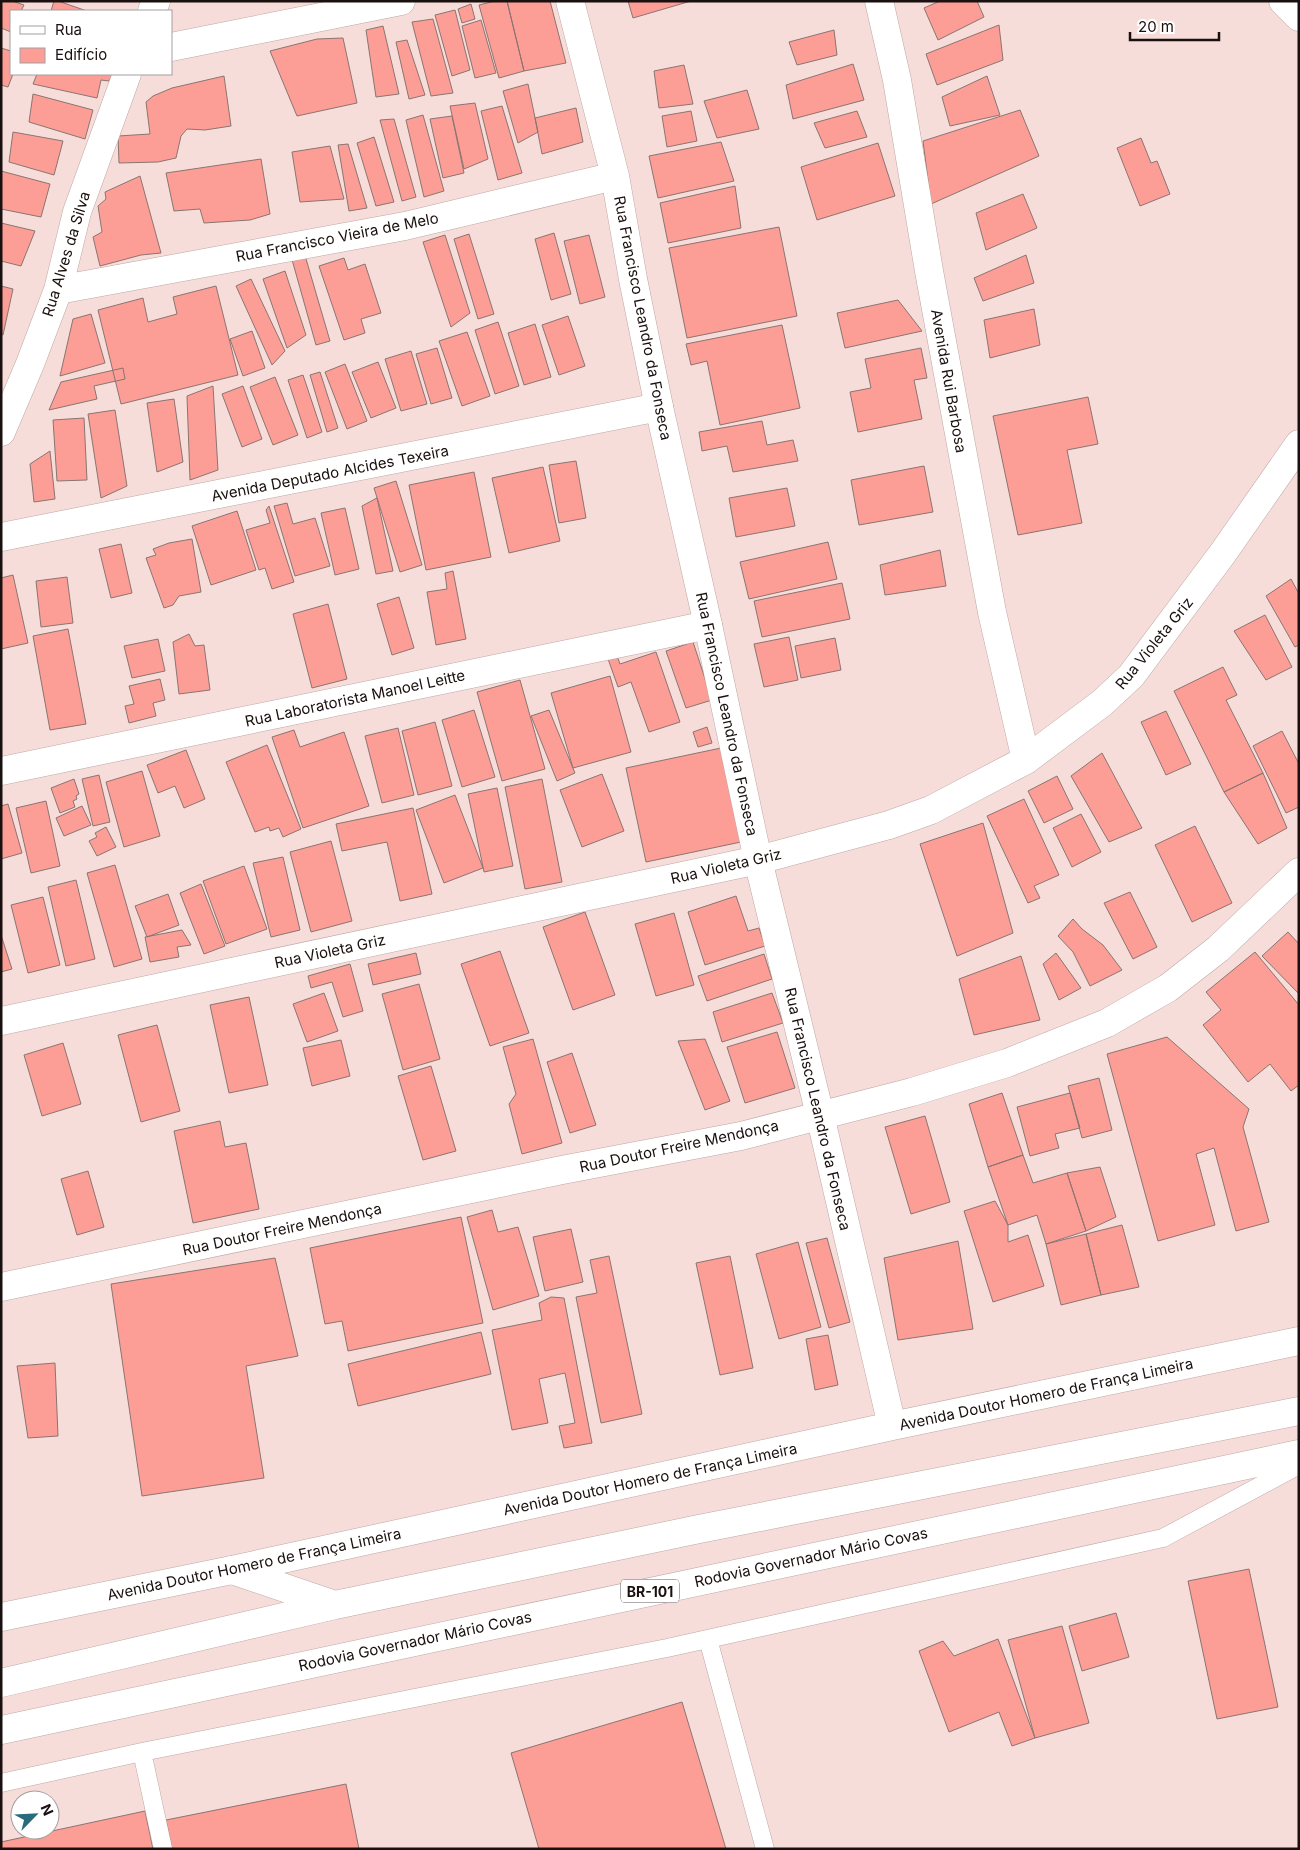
<svg xmlns="http://www.w3.org/2000/svg" width="1300" height="1850" font-family="Inter,sans-serif">
	<rect width="100%" height="100%" fill="#f7ddda"/>
	<!-- building -->
	<path fill="#fc9e96" stroke="#8b7471" d="M1,1H12L24,5L21,11H11V32L1,28Z
		M54,1H58L87,11H51Z
		M495,1H507L524,71L499,78L479,5Z
		M507,1H550L566,63L524,71Z
		M628,1H691L633,18Z
		M940,1H977L984,17L938,40L924,8Z
		M471,4L475,19L462,23L458,9Z
		M455,10L470,70L452,76L435,15Z
		M433,19L453,93L431,96L412,22Z
		M481,20L496,73L475,78L462,26Z
		M999,25L1003,60L937,85L926,54Z
		M383,26L399,94L376,97L366,30Z
		M834,30L837,55L797,65L789,42Z
		M343,38L357,103L297,116L270,51L317,39Z
		M407,40L425,95L409,99L396,42Z
		M1,48L11,51V74H13L8,87L1,85Z
		M853,64L864,100L793,119L786,85Z
		M684,65L693,104L659,108L654,71Z
		M37,74H113L109,81L101,80L97,98L33,84Z
		M224,76L231,126L205,130L187,129L181,136L176,158L158,162L119,163L118,136L150,134L146,102L153,96L172,88Z
		M987,76L1000,115L950,126L942,97Z
		M528,84L538,132L518,143L503,91Z
		M747,90L759,129L717,138L704,101Z
		M33,94L93,110L85,139L29,122Z
		M475,103L488,159L464,169L450,106Z
		M502,106L522,173L498,180L481,111Z
		M576,108L583,142L542,154L535,118Z
		M1020,110L1039,156L931,204L923,141Z
		M691,111L697,141L667,147L662,116Z
		M857,111L867,137L825,148L814,123Z
		M423,115L444,191L424,197L406,120Z
		M452,116L464,173L443,178L430,119Z
		M394,119L416,197L402,201L380,120Z
		M13,132L63,141L54,175L9,162Z
		M374,137L394,202L376,206L357,143Z
		M1141,138L1151,163L1157,161L1170,194L1140,206L1117,148Z
		M721,142L734,181L658,198L649,156Z
		M878,143L895,196L817,220L801,167Z
		M348,144L367,208L349,211L338,145Z
		M330,146L344,199L300,202L292,152Z
		M261,159L270,214L250,220L204,223L200,209L174,211L166,173Z
		M1,171L50,184L41,217L1,209Z
		M140,176L161,253L141,255L100,266L93,237L102,232L98,206L106,199L105,192Z
		M735,186L741,228L668,243L660,203Z
		M1023,194L1037,228L986,250L976,213Z
		M1,223L35,231L21,266L1,261Z
		M779,227L797,316L687,338L669,248Z
		M554,233L571,294L551,300L535,239Z
		M469,234L494,314L478,319L454,239Z
		M445,235L470,313L451,327L423,242Z
		M589,235L605,297L580,304L564,241Z
		M304,252L330,341L316,345L291,256Z
		M1026,255L1034,283L983,301L974,278Z
		M344,258L348,270L365,264L381,313L361,319L365,333L344,340L319,266Z
		M285,271L306,335L287,348L263,279Z
		M251,279L285,351L272,365L236,286Z
		M1,286L13,289L3,335L1,334Z
		M216,286L238,375L121,404L98,310L143,298L148,322L177,314L173,297Z
		M898,300L922,331L845,348L837,313Z
		M1034,309L1040,345L990,358L984,320Z
		M91,314L105,363L60,376L73,319Z
		M568,316L585,366L559,375L542,325Z
		M498,322L519,386L495,394L475,330Z
		M535,324L551,377L524,385L508,333Z
		M782,325L800,408L720,425L707,361L691,365L686,344Z
		M252,331L265,368L243,376L230,339Z
		M467,332L490,396L462,406L439,341Z
		M437,348L452,398L431,404L416,354Z
		M921,348L927,378L914,380L922,419L858,432L850,392L871,388L865,359Z
		M411,351L427,404L401,411L385,359Z
		M378,362L396,408L371,418L352,372Z
		M345,364L367,421L347,429L325,372Z
		M123,368L125,379L94,386L97,399L49,410L61,382Z
		M320,372L338,428L327,432L310,375Z
		M303,375L322,432L307,438L288,380Z
		M275,377L298,435L273,445L250,387Z
		M213,386L218,470L190,480L187,396Z
		M243,386L262,439L242,447L222,394Z
		M1088,397L1098,444L1067,450L1082,523L1018,535L993,416Z
		M174,399L183,462L157,472L147,403Z
		M115,410L127,486L101,498L88,414Z
		M84,418L87,480L57,481L53,420Z
		M762,421L767,445L793,440L798,461L733,472L727,446L702,451L699,432Z
		M50,451L55,499L34,502L30,464Z
		M576,461L586,518L559,523L549,465Z
		M924,466L933,512L859,525L851,480Z
		M543,467L560,541L509,553L492,478Z
		M474,472L491,557L426,570L409,485Z
		M396,481L422,565L400,572L374,488Z
		M787,488L795,526L736,537L729,498Z
		M377,498L393,571L376,574L362,506Z
		M287,503L293,524L315,518L330,566L295,576L274,506Z
		M269,506L294,582L272,589L265,568L259,570L246,530L270,523L266,510Z
		M345,508L359,569L335,575L321,513Z
		M237,511L256,570L211,585L192,526Z
		M192,539L201,592L179,596L173,605L164,608L146,558L156,555L153,549L169,543Z
		M828,542L837,579L749,599L740,562Z
		M121,544L132,593L111,598L99,549Z
		M940,550L946,586L885,595L880,565Z
		M453,571L466,639L436,645L427,592L447,589L445,573Z
		M13,575L28,643L1,649V578Z
		M67,577L73,623L41,627L36,581Z
		M1291,579L1299,594V645L1295,647L1266,596Z
		M842,583L850,619L762,637L754,601Z
		M399,597L414,648L392,655L377,604Z
		M328,604L347,679L312,688L293,614Z
		M1265,615L1292,667L1266,680L1234,631Z
		M68,629L86,724L50,730L33,636Z
		M189,634L195,646L204,645L210,690L179,694L173,642Z
		M789,637L798,680L764,687L754,644Z
		M835,638L841,670L801,678L795,646Z
		M158,639L165,671L132,678L124,646Z
		M693,642L712,700L686,708L666,651Z
		M656,652L680,722L649,732L631,682L618,687L607,656L616,653L620,664Z
		M1223,667L1237,695L1226,700L1263,773L1224,792L1174,691Z
		M610,676L631,752L573,768L551,693Z
		M160,679L165,700L153,703L156,716L129,723L125,706L134,704L129,686Z
		M520,680L545,769L502,781L477,692Z
		M474,710L495,777L462,787L442,720Z
		M549,710L575,773L557,781L531,716Z
		M1166,711L1191,764L1166,775L1141,722Z
		M435,722L452,786L418,795L402,731Z
		M707,727L712,743L698,747L693,732Z
		M398,728L414,795L382,803L365,736Z
		M294,730L300,747L344,732L369,806L303,828L272,737Z
		M1282,731L1299,764V807L1286,813L1253,746Z
		M267,745L301,829L283,837L279,828L270,831L269,827L255,832L226,762Z
		M721,748L741,842L646,862L626,768Z
		M186,750L205,799L184,808L175,786L158,793L147,765Z
		M1102,753L1142,828L1109,842L1071,776Z
		M142,771L160,836L124,847L106,782Z
		M1263,773L1287,828L1258,844L1224,792Z
		M602,774L624,831L582,847L560,790Z
		M99,775L110,822L93,826L82,779Z
		M1057,776L1073,809L1044,823L1028,791Z
		M74,779L79,794L76,796L77,799L73,801L75,807L60,813L51,788Z
		M542,779L562,882L525,889L505,787Z
		M497,788L513,866L484,872L468,794Z
		M455,795L483,868L444,883L416,810Z
		M1024,799L1059,875L1034,886L1040,898L1028,903L987,816Z
		M46,801L60,866L31,873L16,808Z
		M8,804L22,853L1,859V806Z
		M82,806L91,825L64,836L56,818Z
		M413,808L432,894L400,901L387,842L342,851L336,824Z
		M1081,814L1101,852L1072,867L1053,828Z
		M983,823L1013,933L957,956L920,844Z
		M1195,826L1232,903L1192,922L1155,845Z
		M106,827L116,847L97,856L89,841L97,837L95,833Z
		M331,841L352,921L311,932L290,852Z
		M283,857L300,930L271,937L253,863Z
		M115,865L142,959L114,967L87,873Z
		M244,866L267,929L226,944L203,881Z
		M76,880L95,959L66,966L48,887Z
		M201,884L225,946L204,954L180,893Z
		M1130,892L1157,947L1133,959L1104,903Z
		M168,894L179,925L147,937L135,906Z
		M736,896L748,931L759,928L765,946L705,965L688,912Z
		M43,897L60,965L28,973L11,905Z
		M585,912L615,995L573,1010L543,927Z
		M674,913L694,985L656,996L635,924Z
		M1073,919L1082,929L1103,945L1122,970L1090,986L1073,952L1058,936Z
		M182,930L191,945L177,947L179,957L150,962L145,937Z
		M1288,932L1299,944V994L1262,956Z
		M1,935L12,969L1,972Z
		M500,951L529,1033L490,1046L461,964Z
		M1255,952L1299,1005V1085L1291,1091L1270,1064L1248,1082L1203,1025L1221,1010L1206,992Z
		M416,953L421,974L373,985L368,964Z
		M1056,953L1081,988L1059,1000L1043,964Z
		M764,954L772,979L707,1001L698,976Z
		M1021,956L1040,1020L974,1035L959,979Z
		M350,964L363,1011L343,1017L332,982L311,988L308,976Z
		M419,984L440,1059L403,1070L382,994Z
		M324,993L338,1031L307,1042L293,1004Z
		M772,993L783,1023L722,1042L713,1012Z
		M249,997L268,1085L229,1093L210,1005Z
		M157,1025L180,1111L141,1122L118,1035Z
		M777,1032L795,1088L745,1103L727,1047Z
		M1167,1037L1249,1109L1243,1127L1269,1222L1236,1231L1214,1148L1196,1154L1215,1225L1158,1241L1107,1054Z
		M533,1039L562,1143L522,1154L509,1104L516,1094L503,1047Z
		M705,1039L730,1101L705,1110L678,1041Z
		M341,1040L350,1076L312,1086L303,1048Z
		M63,1043L81,1104L42,1116L24,1055Z
		M572,1053L596,1125L570,1133L547,1062Z
		M431,1066L456,1151L423,1160L398,1076Z
		M1099,1078L1112,1130L1082,1138L1068,1086Z
		M1002,1093L1023,1155L988,1167L969,1104Z
		M1070,1093L1080,1128L1055,1134L1059,1148L1030,1156L1017,1107Z
		M925,1116L950,1202L911,1214L885,1127Z
		M220,1121L225,1147L246,1143L259,1209L193,1223L174,1131Z
		M1023,1155L1033,1183L1067,1173L1086,1231L1046,1244L1037,1215L1008,1225L988,1167Z
		M1100,1167L1116,1217L1086,1231L1067,1173Z
		M88,1171L104,1227L77,1235L61,1179Z
		M995,1201L1008,1225V1242L1028,1235L1044,1286L993,1302L964,1211Z
		M492,1210L498,1232L518,1227L539,1296L493,1310L467,1217Z
		M461,1217L483,1323L348,1351L342,1321L325,1324L310,1248Z
		M1122,1225L1139,1287L1101,1295L1086,1234Z
		M571,1229L583,1282L545,1291L533,1237Z
		M1086,1234L1101,1295L1061,1305L1046,1244Z
		M827,1238L850,1322L829,1328L806,1243Z
		M958,1241L973,1329L898,1340L884,1258Z
		M798,1242L821,1327L779,1339L756,1254Z
		M609,1256L642,1414L601,1423L576,1297L597,1293L590,1260Z
		M730,1256L753,1368L720,1375L696,1263Z
		M275,1258L298,1356L246,1366L264,1478L142,1496L111,1284Z
		M551,1297L564,1298L592,1443L564,1448L559,1426L575,1423L565,1373L539,1379L548,1423L512,1430L492,1330L542,1320L539,1303Z
		M481,1332L491,1374L358,1406L348,1364Z
		M828,1335L838,1385L815,1390L806,1339Z
		M55,1363L58,1436L28,1438L17,1366Z
		M1249,1569L1278,1707L1217,1719L1188,1581Z
		M1116,1613L1129,1657L1082,1671L1069,1626Z
		M1062,1626L1089,1723L1035,1738L1008,1640Z
		M998,1639L1035,1738L1012,1746L999,1712L949,1732L919,1651L943,1641L954,1656Z
		M682,1702L726,1849H539L511,1753Z
		M346,1784L359,1849H172L166,1820Z
		M145,1811L153,1849H1V1842Z"/>
	<g fill="none" stroke-linecap="round" stroke-linejoin="round">
		<defs>
			<path id="service" d="M708,1639L765,1849
				M142,1752L163,1849
				M1,1783L142,1752L667,1648L1163,1538L1299,1465"/>
			<path id="minor" d="M570,1L615,176L633,279L659,407
				M879,1L897,80L929,271L992,612L1026,760
				M1283,1L1299,17
				M152,11L156,1
				M171,47L401,1
				M58,290L405,226L615,176
				M1,432L30,364L58,290L77,212L127,74
				M1,771L708,625
				M1,1021L758,860L889,825L931,810L1026,760L1102,703L1131,676L1223,553L1299,444
				M1,1287L562,1170L741,1136L912,1092L1007,1063L1107,1023L1168,988L1218,949L1299,872"/>
			<path id="secondary" d="M1,537L659,407L708,625L758,860L820,1115L892,1426
				M1,1617L232,1570L892,1426L1299,1341"/>
			<path id="trunk" d="M232,1570L335,1605
				M1,1683L335,1605L699,1529L1299,1411
				M1,1730L1299,1454"/>
		</defs>
		<!-- service casing -->
		<use href="#service" stroke="#bfa7a4" stroke-width="19"/>
		<!-- minor casing -->
		<use href="#minor" stroke="#bfa7a4" stroke-width="29"/>
		<!-- secondary casing -->
		<use href="#secondary" stroke="#bfa7a4" stroke-width="29"/>
		<!-- trunk casing -->
		<use href="#trunk" stroke="#bfa7a4" stroke-width="29"/>
		<!-- service -->
		<use href="#service" stroke="#fff" stroke-width="18"/>
		<!-- minor -->
		<use href="#minor" stroke="#fff" stroke-width="28"/>
		<!-- secondary -->
		<use href="#secondary" stroke="#fff" stroke-width="28"/>
		<!-- trunk -->
		<use href="#trunk" stroke="#fff" stroke-width="28"/>
	</g>
	<g text-anchor="middle" dominant-baseline="central" stroke-width="4" stroke-linejoin="round" paint-order="stroke">
		<!-- shield labels -->
		<rect fill="#fff" stroke="#5e5857" stroke-width="1" x="621" y="1579.5" width="58" height="23" rx="4"/>
		<g font-size="14" font-weight="bold" fill="#19100f">
			<text x="650" y="1591">BR-101</text>
		</g>
		<!-- street labels -->
		<g font-size="15" fill="#19100f" stroke="#fff">
			<text transform="translate(337 237) rotate(-11)">Rua Francisco Vieira de Melo</text>
			<text transform="translate(66 254) rotate(-73)">Rua Alves da Silva</text>
			<text transform="translate(643 318) rotate(79)">Rua Francisco Leandro da Fonseca</text>
			<text transform="translate(949 381) rotate(80)">Avenida Rui Barbosa</text>
			<text transform="translate(330 473) rotate(-11)">Avenida Deputado Alcides Texeira</text>
			<text transform="translate(1154 643) rotate(-51)">Rua Violeta Griz</text>
			<text transform="translate(355 698) rotate(-12)">Rua Laboratorista Manoel Leitte</text>
			<text transform="translate(727 714) rotate(78)">Rua Francisco Leandro da Fonseca</text>
			<text transform="translate(726 866) rotate(-13)">Rua Violeta Griz</text>
			<text transform="translate(330 951) rotate(-12)">Rua Violeta Griz</text>
			<text transform="translate(818 1109) rotate(77)">Rua Francisco Leandro da Fonseca</text>
			<text transform="translate(679 1146) rotate(-12)">Rua Doutor Freire Mendonça</text>
			<text transform="translate(282 1229) rotate(-12)">Rua Doutor Freire Mendonça</text>
			<text transform="translate(1046 1394) rotate(-12)">Avenida Doutor Homero de França Limeira</text>
			<text transform="translate(650 1479) rotate(-12)">Avenida Doutor Homero de França Limeira</text>
			<text transform="translate(811 1557) rotate(-12)">Rodovia Governador Mário Covas</text>
			<text transform="translate(254 1564) rotate(-12)">Avenida Doutor Homero de França Limeira</text>
			<text transform="translate(415 1641) rotate(-12)">Rodovia Governador Mário Covas</text>
		</g>
	</g>
	<!-- border -->
	<rect width="1300" height="1850" fill="none" stroke="#19100f" stroke-width="5"/>
	<!-- legend -->
	<rect x="10" y="10" width="162" height="65" fill="#ffffff" stroke="#a39f9f"/>
	<rect x="20" y="26" width="25" height="8" fill="#ffffff" stroke="#a39f9f"/>
	<text x="55" y="35" font-size="15" fill="#19100f">Rua</text>
	<rect x="20" y="48" width="25" height="15" fill="#fc9e96" stroke="#a39f9f"/>
	<text x="55" y="60" font-size="15" fill="#19100f">Edifício</text>
	<!-- north arrow -->
	<g transform="translate(35 1815) rotate(66)"><circle r="24" fill="#ffffff" stroke="#a39f9f"/>
	<path d="M0-4L9 19L0 12L-9 19Z" fill="#276b7c"/>
	<text y="-8" font-size="14" font-weight="bold" text-anchor="middle" fill="#19100f">N</text>
	</g>
	<!-- scale -->
	<path d="M1130 32v8h89v-8" fill="none" stroke="#19100f" stroke-width="2.5"/>
	<text x="1138" y="32" font-size="15" fill="#19100f" stroke="#ffffff" stroke-width="4" paint-order="stroke">20 m</text>
</svg>
